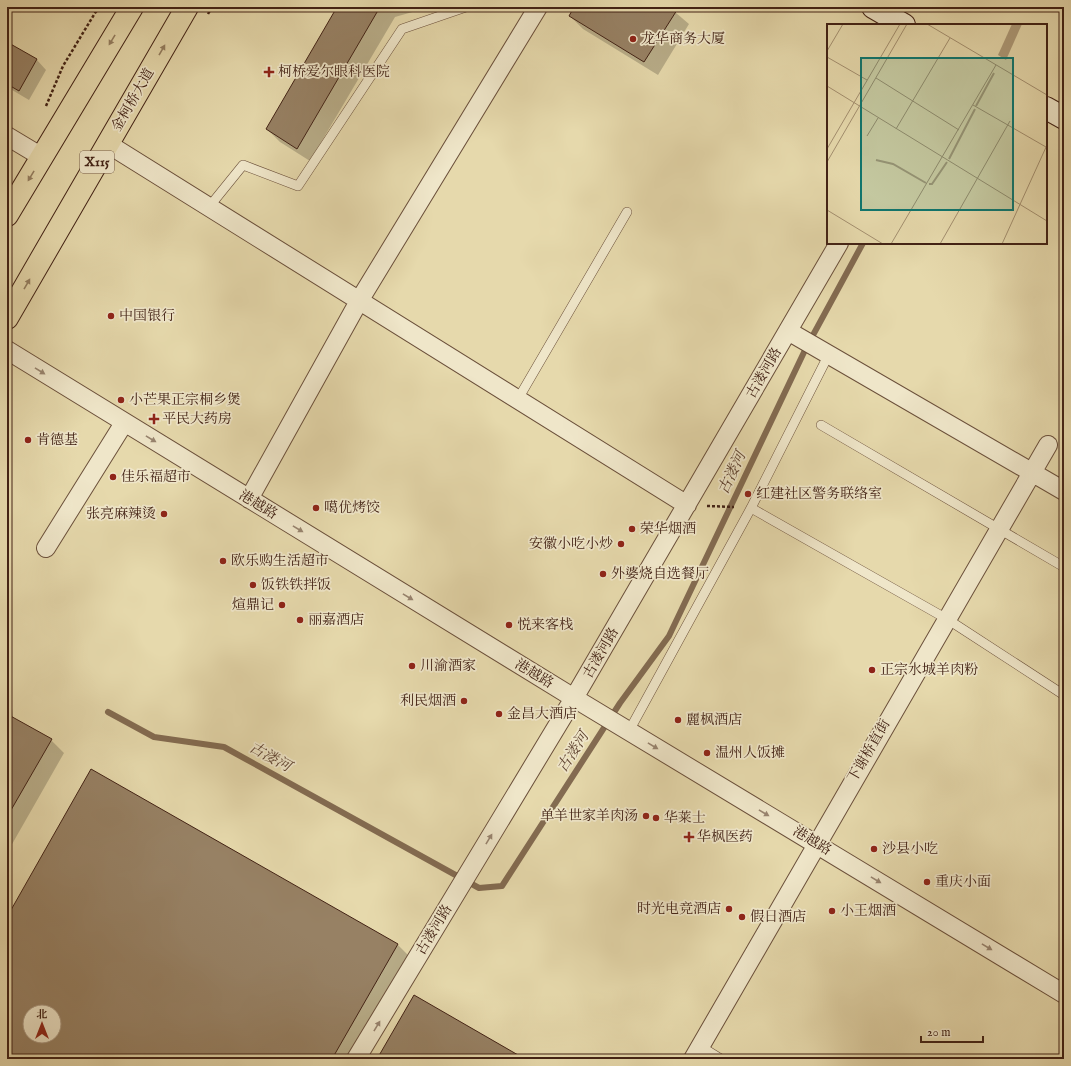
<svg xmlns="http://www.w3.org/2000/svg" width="1071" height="1066" font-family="'IM FELL English','Noto Serif SC',serif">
	<rect width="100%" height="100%" fill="#e6d9ac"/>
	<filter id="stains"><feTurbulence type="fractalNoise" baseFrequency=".005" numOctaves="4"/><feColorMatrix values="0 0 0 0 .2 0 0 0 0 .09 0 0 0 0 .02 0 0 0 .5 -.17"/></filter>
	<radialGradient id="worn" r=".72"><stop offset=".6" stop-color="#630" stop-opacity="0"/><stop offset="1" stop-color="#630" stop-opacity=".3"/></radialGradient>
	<!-- shadow -->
	<path fill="#0003" fill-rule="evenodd" d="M338,7H430L395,17L310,161L280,142L267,129Z
		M575,7H669L689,24L658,75L583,29L570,16Z
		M7,43L37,60L46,70L29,100L7,87Z
		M7,673L9,675L13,719L51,740L64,753L7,853Z
		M7,919L397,944L410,957L352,1059H7ZM30,1012H54V1036H30Z"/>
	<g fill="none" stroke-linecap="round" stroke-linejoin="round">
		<!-- stream -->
		<path stroke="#836b51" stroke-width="6" d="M108,712L154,737L224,747L479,888L502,886L620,703L669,636L806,348L863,243"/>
	</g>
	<!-- building -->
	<path fill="#978164" stroke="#422215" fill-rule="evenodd" d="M337,7H380L297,149L266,129Z
		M574,7H671L677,10L644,62L569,16Z
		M7,42L37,59L19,91L7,84Z
		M7,714L52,739L7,817Z
		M91,769L398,944L332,1059H7V917ZM30,1012H54V1036H30Z
		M414,995L525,1059H377Z"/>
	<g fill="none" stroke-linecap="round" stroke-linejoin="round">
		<defs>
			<path id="lane" d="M209,207L243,165L298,186L402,29L466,7
				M518,399L627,212
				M821,425L1064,567
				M751,508L947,619L1064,695
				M629,731L751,508L829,354
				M700,1046L721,1059"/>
			<path id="street" d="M7,136L42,157
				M108,144L687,505
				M788,331L1064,491
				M7,350L574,698L1064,994
				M249,499L359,301L538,7
				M46,548L124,423
				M356,1059L574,698L839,243
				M693,1059L1048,445"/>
			<path id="secondary" d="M873,7L904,25
				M1046,108L1064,118"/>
			<path id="primary" d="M7,215L132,7
				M7,318L187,7"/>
		</defs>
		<!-- lane casing -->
		<use href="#lane" stroke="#6b503b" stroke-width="10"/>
		<!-- street casing -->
		<use href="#street" stroke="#6b503b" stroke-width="20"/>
		<!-- secondary casing -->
		<use href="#secondary" stroke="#422215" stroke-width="24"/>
		<!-- primary casing -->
		<use href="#primary" stroke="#422215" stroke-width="24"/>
		<!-- path -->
		<path stroke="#422215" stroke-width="2.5" stroke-dasharray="3 2" stroke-linecap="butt" d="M208,14L212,7
			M46,106L63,66L95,13L100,7
			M707,506L734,507"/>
		<!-- lane -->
		<use href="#lane" stroke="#efe6c9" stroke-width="9"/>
		<!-- street -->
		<use href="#street" stroke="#efe6c9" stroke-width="18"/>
		<!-- secondary -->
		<use href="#secondary" stroke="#efe6c9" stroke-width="22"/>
		<!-- primary -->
		<use href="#primary" stroke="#e6d9ac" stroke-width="22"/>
	</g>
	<!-- one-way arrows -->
	<defs><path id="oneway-solid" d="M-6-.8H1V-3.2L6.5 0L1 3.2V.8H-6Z"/></defs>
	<g fill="#947e60">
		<use href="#oneway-solid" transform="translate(112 40) rotate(121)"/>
		<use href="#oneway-solid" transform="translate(162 50) rotate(-60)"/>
		<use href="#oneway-solid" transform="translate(31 176) rotate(121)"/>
		<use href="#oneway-solid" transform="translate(27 284) rotate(-60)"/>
	</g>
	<g fill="#98846f">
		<use href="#oneway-solid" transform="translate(40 371) rotate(32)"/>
		<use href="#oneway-solid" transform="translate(151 439) rotate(31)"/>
		<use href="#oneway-solid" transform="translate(298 529) rotate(31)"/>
		<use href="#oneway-solid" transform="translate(408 597) rotate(31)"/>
		<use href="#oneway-solid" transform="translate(653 746) rotate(31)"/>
		<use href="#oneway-solid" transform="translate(764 813) rotate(31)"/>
		<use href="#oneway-solid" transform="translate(489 839) rotate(-59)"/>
		<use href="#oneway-solid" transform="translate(876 880) rotate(31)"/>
		<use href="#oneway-solid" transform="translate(987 947) rotate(31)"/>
		<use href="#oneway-solid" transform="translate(377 1026) rotate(-59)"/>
	</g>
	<!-- markers -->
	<g fill="#8f2418" stroke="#efe6c9" stroke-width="1.5">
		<circle cx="633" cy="39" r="4"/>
		<path d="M267 66h4v4h4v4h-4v4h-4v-4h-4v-4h4z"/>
		<circle cx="111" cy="316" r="4"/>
		<circle cx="121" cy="400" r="4"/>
		<path d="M152 413h4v4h4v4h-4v4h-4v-4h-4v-4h4z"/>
		<circle cx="28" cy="440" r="4"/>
		<circle cx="113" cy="477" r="4"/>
		<circle cx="748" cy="494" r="4"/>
		<circle cx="316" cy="508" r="4"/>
		<circle cx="164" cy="514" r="4"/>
		<circle cx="632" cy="529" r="4"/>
		<circle cx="621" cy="544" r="4"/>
		<circle cx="223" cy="561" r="4"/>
		<circle cx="603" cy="574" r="4"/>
		<circle cx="253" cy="585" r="4"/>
		<circle cx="282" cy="605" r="4"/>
		<circle cx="300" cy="620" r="4"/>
		<circle cx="509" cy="625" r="4"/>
		<circle cx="412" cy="666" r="4"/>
		<circle cx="872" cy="670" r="4"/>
		<circle cx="464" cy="701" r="4"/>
		<circle cx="499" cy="714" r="4"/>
		<circle cx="678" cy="720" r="4"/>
		<circle cx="707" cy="753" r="4"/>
		<circle cx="646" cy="816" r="4"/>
		<circle cx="656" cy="818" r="4"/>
		<path d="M687 831h4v4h4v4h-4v4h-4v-4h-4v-4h4z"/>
		<circle cx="874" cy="849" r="4"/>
		<circle cx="927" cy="882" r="4"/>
		<circle cx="729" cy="909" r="4"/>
		<circle cx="832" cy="911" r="4"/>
		<circle cx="742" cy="917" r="4"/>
	</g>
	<g text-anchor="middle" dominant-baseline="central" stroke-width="3.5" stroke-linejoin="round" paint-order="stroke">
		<!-- shield labels -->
		<rect fill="#efe6c9" stroke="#765d4b" stroke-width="1" x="80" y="151" width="34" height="22" rx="3"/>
		<g font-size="13" font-weight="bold" fill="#422215">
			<text x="97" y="162">X115</text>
		</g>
		<!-- poi labels -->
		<g font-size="14" fill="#422215" stroke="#efe6c9" text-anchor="start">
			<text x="641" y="39">龙华商务大厦</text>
			<text x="278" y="72">柯桥爱尔眼科医院</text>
			<text x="119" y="316">中国银行</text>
			<text x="129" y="400">小芒果正宗桐乡煲</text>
			<text x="162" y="419">平民大药房</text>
			<text x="36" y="440">肯德基</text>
			<text x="121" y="477">佳乐福超市</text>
			<text x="756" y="494">红建社区警务联络室</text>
			<text x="324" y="508">噶优烤饺</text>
			<text x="156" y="514" text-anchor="end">张亮麻辣烫</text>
			<text x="640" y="529">荣华烟酒</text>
			<text x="613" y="544" text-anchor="end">安徽小吃小炒</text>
			<text x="231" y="561">欧乐购生活超市</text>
			<text x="611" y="574">外婆烧自选餐厅</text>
			<text x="261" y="585">饭铁铁拌饭</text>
			<text x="274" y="605" text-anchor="end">煊鼎记</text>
			<text x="308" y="620">丽嘉酒店</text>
			<text x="517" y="625">悦来客栈</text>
			<text x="420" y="666">川渝酒家</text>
			<text x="880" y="670">正宗水城羊肉粉</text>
			<text x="456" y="701" text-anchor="end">利民烟酒</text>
			<text x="507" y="714">金昌大酒店</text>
			<text x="686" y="720">麗枫酒店</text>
			<text x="715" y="753">温州人饭摊</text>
			<text x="638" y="816" text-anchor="end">单羊世家羊肉汤</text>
			<text x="664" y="818">华莱士</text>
			<text x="697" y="837">华枫医药</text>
			<text x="882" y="849">沙县小吃</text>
			<text x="935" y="882">重庆小面</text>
			<text x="721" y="909" text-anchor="end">时光电竞酒店</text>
			<text x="840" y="911">小王烟酒</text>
			<text x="750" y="917">假日酒店</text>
		</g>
		<!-- street labels -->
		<g font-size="14" fill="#422215" stroke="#efe6c9">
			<text transform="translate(133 100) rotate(-60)">金柯桥大道</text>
			<text transform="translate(764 373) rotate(-60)">古溇河路</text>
			<text transform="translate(258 505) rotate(31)">港越路</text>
			<text transform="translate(601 653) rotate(-60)">古溇河路</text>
			<text transform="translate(534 674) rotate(31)">港越路</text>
			<text transform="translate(869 751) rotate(-60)">下谢桥直街</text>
			<text transform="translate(812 841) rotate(31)">港越路</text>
			<text transform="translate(434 930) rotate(-59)">古溇河路</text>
		</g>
		<!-- water labels -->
		<g font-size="15" font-style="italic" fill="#624633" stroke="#efe6c9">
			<text transform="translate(732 473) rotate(-65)">古溇河</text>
			<text transform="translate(573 752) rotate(-57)">古溇河</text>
			<text transform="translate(270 757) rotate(29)">古溇河</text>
		</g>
	</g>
	<!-- overview -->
	<g transform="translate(827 24)">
		<rect width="220" height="220" fill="#e6d9ac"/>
		<path d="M185,0H195L179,36L171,31Z" fill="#ae9b79"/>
		<path fill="none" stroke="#ae9b79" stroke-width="2" d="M149,82L167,49M122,135L148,85M49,136L66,140L99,159M102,160H105L120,138"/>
		<path fill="none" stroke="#a49070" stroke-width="1" d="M100,0L220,71M0,27L16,0M0,33L40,56M49,54L132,106M0,62L220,197M146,81L219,123M69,105L123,14M40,112L51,94M0,125L73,0M0,138L80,0M0,186L56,220M64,220L169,41M113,220L183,97M175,220L220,121"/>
		<path fill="#0f766e" fill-opacity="0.15" stroke="#0f766e" stroke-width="2" d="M34,34H186V186H34Z"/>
		<rect width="220" height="220" fill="none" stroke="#422215" stroke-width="2"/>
	</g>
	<!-- margin -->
	<rect width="1071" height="1066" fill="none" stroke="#e6d9ac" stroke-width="24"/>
	<rect x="8" y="8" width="1055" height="1050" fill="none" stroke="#422215" stroke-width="2"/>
	<rect x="12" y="12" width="1047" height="1042" fill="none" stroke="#422215"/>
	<!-- north arrow -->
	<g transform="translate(42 1024)"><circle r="19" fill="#efe6c9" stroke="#aa9881"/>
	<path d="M0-3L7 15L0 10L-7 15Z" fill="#8f2418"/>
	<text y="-6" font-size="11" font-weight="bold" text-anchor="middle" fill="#422215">北</text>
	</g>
	<!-- scale -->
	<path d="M921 1036v6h62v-6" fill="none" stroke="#422215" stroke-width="2"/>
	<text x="927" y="1036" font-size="12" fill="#422215" stroke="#efe6c9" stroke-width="3" paint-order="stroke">20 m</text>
	<rect width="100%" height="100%" filter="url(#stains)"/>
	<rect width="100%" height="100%" fill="url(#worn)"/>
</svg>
